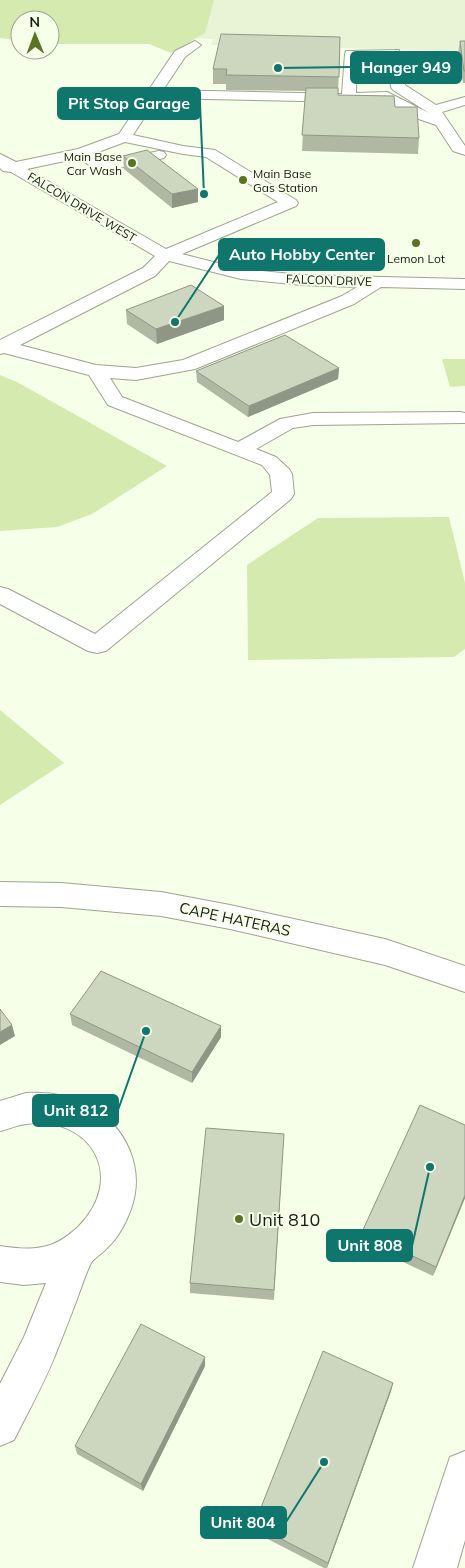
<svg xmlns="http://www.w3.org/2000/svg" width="465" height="1568" font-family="Mulish,sans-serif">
	<rect width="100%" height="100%" fill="#f6ffe8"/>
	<!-- built -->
	<path fill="#e9f4d6" d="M156,0H465V51L211,45L213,39L147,37Z"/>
	<!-- green -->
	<path fill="#d5eaaf" d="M0,0H214L205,33L171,53L149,44H50V20H20V41L0,38Z
		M442,359H465V386L450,387Z
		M0,375L17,382L167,466L92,514L57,527L0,531Z
		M449,517L465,583V649L454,657L248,660L247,565L318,518Z
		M0,710L64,763L0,805Z"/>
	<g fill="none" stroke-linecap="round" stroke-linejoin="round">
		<defs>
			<path id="minor" d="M195,41L201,45L185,57L163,90L342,94L345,54L346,51L399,50L405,85L436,105L465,97V105L442,112L465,146V155L453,151L436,125L413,117L380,99L349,102L157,98L133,135L183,146L215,150L296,200L298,203L296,206L182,254L241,269L302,275L465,279V289L381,287L354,304L195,369L136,380L110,378L122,397L238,442L280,419L313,413L460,412L465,413V423L313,425L293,428L256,449L276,457L289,469L292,474L294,494L291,499L106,651L97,653L88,651L0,604V587L8,589L95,634L272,492L270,475L262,465L108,405L89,375L4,353L0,354V340L143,268L155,256L11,172L3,171L0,168V154L16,162L78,149L119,134L175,51ZM388,57L391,87L393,90L429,113L387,92L356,93L357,58ZM125,142L183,154L206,157L278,202L166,249L27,169L79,158L96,170L101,172L164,158L166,155L164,152L159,151L104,162L93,154ZM169,261L241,279L302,285L357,287L342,296L183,360L136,368L96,365L20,345L155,276Z
				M0,882L61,883L161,892L230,905L385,939L465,966V992L385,965L230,929L161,916L61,907L0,906Z
				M26,1093C70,1090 112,1108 130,1151C137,1169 138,1187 132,1206C127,1221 119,1237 107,1248C103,1253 94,1258 91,1263C87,1271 84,1280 81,1288C74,1308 66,1328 58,1348C46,1380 29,1410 14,1440L0,1446V1384L24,1337L46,1283L24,1285L0,1282V1246C14,1248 28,1250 42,1247C56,1245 68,1236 78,1227C127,1178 92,1115 26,1124C17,1125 9,1129 0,1131V1101Z
				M465,1451V1540L457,1568H413L450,1457Z"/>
		</defs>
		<!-- minor casing -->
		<use href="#minor" stroke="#9ca58f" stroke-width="2"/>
		<!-- minor -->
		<use href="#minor" fill="#fff" fill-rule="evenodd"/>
	</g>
	<!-- wall -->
	<path fill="#b0b8a4" d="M340,37L338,95L395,107L419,138L418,154L302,151L305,91L226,90V84H213V69Z
		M460,41H465V83H463L458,53Z
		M123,156L198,189V202L172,208L124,169Z
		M126,310L224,320L157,344L127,324Z
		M339,368L338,379L248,417L197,382L196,371Z
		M70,1014L221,1026V1037L192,1083L72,1025Z
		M284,1134L274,1300L190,1293V1283Z
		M465,1198L433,1276L360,1242L362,1232Z
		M205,1366L143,1491L77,1454L75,1446Z
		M393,1383L391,1391L327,1568H324L254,1532V1525Z"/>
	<!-- shaded-wall -->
	<path fill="#909686" d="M198,189V202L172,208V194Z
		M224,306V320L157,344L156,329Z
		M339,368L338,379L248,417L249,406Z
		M12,1025L15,1036L0,1045V1032Z
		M221,1026V1037L192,1083V1072Z
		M465,1195V1198L433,1276L436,1267Z
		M205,1357V1366L143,1491L141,1484Z
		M393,1383L391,1391L327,1568L328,1563Z"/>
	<!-- building -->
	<path fill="#cdd6bf" stroke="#909686" d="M221,34L340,37L339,77L226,75L227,69H213Z
		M460,41H465V71H464Z
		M306,88H338V95L394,96L395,107H417L419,138L302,135Z
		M147,150L198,189L172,194L123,156Z
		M191,285L224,306L156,329L126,310Z
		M285,335L339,368L249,406L196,371Z
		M101,971L221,1026L192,1072L70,1014Z
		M0,1009L12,1025L0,1032Z
		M420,1105L465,1125V1195L436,1267L362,1232Z
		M206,1128L284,1134L274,1290L190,1283Z
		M141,1324L205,1357L141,1484L75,1446Z
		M323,1351L393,1383L328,1563L254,1525Z"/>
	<!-- markers -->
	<g fill="#5b7324" stroke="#f6ffe8" stroke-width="2">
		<circle cx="132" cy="163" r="5"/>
		<circle cx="243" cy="180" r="5"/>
		<circle cx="416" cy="243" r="5"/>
		<circle cx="239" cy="1219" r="5"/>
	</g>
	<g text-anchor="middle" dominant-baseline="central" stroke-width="4" stroke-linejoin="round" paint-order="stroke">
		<!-- far-poi labels -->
		<g font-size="12" fill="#181b13" stroke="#f6ffe8" text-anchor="end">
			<text x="122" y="156">Main Base<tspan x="122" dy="14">Car Wash</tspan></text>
			<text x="253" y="173" text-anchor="start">Main Base<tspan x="253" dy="14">Gas Station</tspan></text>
			<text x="416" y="258" text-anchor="middle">Lemon Lot</text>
		</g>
		<!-- far-street labels -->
		<g font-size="12" fill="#181b13" stroke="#f6ffe8">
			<text transform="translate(82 207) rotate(31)">FALCON DRIVE WEST</text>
			<text transform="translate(329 280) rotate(2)">FALCON DRIVE</text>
		</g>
		<!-- street labels -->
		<g font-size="15" fill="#181b13" stroke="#f6ffe8">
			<text transform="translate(235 919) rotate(12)">CAPE HATERAS</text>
		</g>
		<!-- near-poi labels -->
		<g font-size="18" fill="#181b13" stroke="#f6ffe8" text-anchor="start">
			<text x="249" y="1219">Unit 810</text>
		</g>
	</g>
	<!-- callouts -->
	<path fill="none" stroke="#0f766e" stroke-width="2" d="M278 68L351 67M204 194L200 104M175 322L219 255M146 1031L118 1110M430 1167L412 1246M324 1462L286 1522"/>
	<g fill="#0f766e" stroke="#f6ffe8" stroke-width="2">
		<circle cx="278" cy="68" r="5"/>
		<circle cx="204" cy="194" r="5"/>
		<circle cx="175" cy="322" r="5"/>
		<circle cx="146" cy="1031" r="5"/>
		<circle cx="430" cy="1167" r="5"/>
		<circle cx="324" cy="1462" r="5"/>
	</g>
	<g fill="#0f766e" stroke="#0f766e" stroke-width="2">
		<rect x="351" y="52" width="110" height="31" rx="5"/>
		<rect x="58" y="88" width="142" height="31" rx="5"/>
		<rect x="219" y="239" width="165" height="31" rx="5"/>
		<rect x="33" y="1095" width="85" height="31" rx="5"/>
		<rect x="327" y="1230" width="85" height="31" rx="5"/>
		<rect x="201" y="1507" width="85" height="31" rx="5"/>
	</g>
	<g font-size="16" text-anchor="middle" font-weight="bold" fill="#fff">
		<text x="406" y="73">Hanger 949</text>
		<text x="129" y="109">Pit Stop Garage</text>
		<text x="302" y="260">Auto Hobby Center</text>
		<text x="76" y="1116">Unit 812</text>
		<text x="370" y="1251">Unit 808</text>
		<text x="243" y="1528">Unit 804</text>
	</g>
	<!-- north arrow -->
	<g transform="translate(35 35) rotate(359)"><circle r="24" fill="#f6ffe8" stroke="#9da493"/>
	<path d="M0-4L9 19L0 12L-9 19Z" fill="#5b7324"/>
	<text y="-8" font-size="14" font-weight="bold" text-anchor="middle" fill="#181b13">N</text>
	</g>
</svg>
